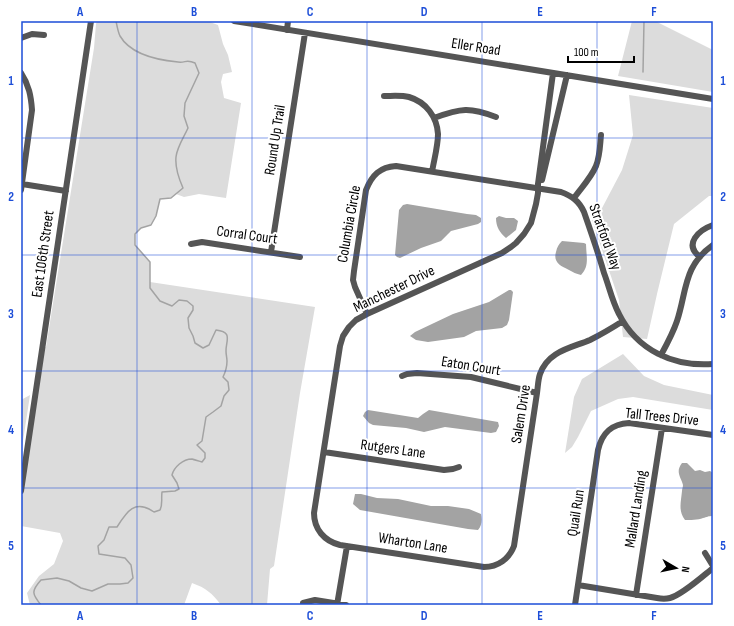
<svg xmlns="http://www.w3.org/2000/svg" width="734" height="626" font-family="'Sofia Sans Condensed',sans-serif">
	<rect width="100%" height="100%" fill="#fff"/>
	<!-- green -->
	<path fill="#dcdcdc" d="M97,21H207L218,25L223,44L228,55L232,72L223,74L221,82L224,98L241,103L226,198L199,194L184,197L176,194L171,198L160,199L156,216L151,225L141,228L135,234V245L150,262V282L315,307L300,393L274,566L270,569L267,605H221C212,593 206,588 192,583L184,605H30L27,593L39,576L54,564L63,541L60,533L21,526V505L44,347H46L94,48L96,24Z
		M632,21H655L713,50V92L618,76Z
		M629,95L713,108V196H709L674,224L657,294L647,339L623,337L619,300L592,220L601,210L622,170L633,135Z
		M623,354L644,376L664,385L713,395V410L633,397L618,399L591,411L578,437L572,447L565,453L574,397L582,379Z
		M30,395L21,454V400Z"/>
	<!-- water -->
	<path fill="#a3a3a3" d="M407,204L467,214L476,215L481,218V222L478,224L451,231L441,241L421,248L400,258L397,257L395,255L399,210L403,205Z
		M499,216L506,218H514L518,221L516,230L506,238C500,233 496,227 496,218Z
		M562,241L584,243L586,244C586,255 590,266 581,275C576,274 573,272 569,270C560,266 553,262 556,252C557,247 559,244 562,241Z
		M509,290H511L513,292L509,320L507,325L502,328L476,331L464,337L428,342L416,340L410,336L415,332L453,314L489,302Z
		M368,410L418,418L423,414L429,410L498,422L499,426L496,432L491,433L445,427L424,432L406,428L373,425L369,423L363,416L365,412Z
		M682,463H687L695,471L700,470L705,472L710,471L713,473V516C708,516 707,517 703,518C698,520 690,520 685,520C678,511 681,502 682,491C682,489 683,487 683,485C681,477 675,472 682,463Z
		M355,494H361L377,498L398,499L431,506H448L469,509L481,514C482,519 482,526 478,530L468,529L360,510L353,504Z"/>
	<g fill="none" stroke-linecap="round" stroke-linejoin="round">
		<!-- stream -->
		<path stroke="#a3a3a3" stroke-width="1.5" d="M643,72L644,21
			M41,605C32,594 31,591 41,580L57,578L69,581L81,588L92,591L108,584H120L128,583L133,578L131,565L125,558L99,554L98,546L104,540L109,527H117C127,511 135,499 154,512L160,510C163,504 161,499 162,492L175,491L179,489L177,483L172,475C174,467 183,459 192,459C195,460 199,461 202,462L205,458V453L197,445L202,441L206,417L213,412L221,406L224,396L229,390L228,382L223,377C226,371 227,367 227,361C227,358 226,355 226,351C226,340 233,332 216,330L209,345L203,348L195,343L193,336L189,328L188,318L193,310V306L187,301L179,300L172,306L160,301L150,288V262L135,245V234L141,228L151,225L156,216L160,199L171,198L183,188C179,179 175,167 176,157C177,147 184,137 188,128L184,116L185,103L199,73L195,63C186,59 186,63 178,62C157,60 131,55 120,36C118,32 117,26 116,21"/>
		<!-- minor -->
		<path stroke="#555" stroke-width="6" d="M234,21L713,99
			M287,30L288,21
			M21,38L32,34L44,35
			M21,73C29,85 31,96 32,110L21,190
			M553,73L538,184V193L536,204L531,223L524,234L516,243L511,247L502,253L367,314L356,320L349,327L343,336L340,346L314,513C314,529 324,541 340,545L484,567C498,567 509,559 514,546L537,393C538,386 538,380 540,374C548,351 571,348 590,340C602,334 612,328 623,321
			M384,96C392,96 401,95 409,97C426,102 437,117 438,134C438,146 434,160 432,172
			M434,118C461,108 470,107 496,117
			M542,180L567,75
			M22,184L66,191
			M574,198C581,188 591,178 596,166C600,156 600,145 601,135
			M191,244L202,242L300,257
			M271,252L305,33
			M700,257C683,244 699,230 713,225
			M367,314L355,287L353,280L354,271L366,190C372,175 380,167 396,166L561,192C572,196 579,201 584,212C591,232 598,252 604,273C609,286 612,301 619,314C637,350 673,367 713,364
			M661,355C667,344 673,333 677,321C687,291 683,266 713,245
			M402,376L407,374L417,373L471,377L537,393
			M324,452L444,470L453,469L459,467
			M21,491L91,21
			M705,553L713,566
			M578,585L657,598C662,599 666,599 670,598C682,595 703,576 713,568
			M636,595L662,428
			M303,603L315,600L346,605
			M337,605L347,546
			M575,605L598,450C602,433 611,424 629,423L713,435"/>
	</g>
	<!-- grid -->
	<path fill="none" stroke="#1d4ed8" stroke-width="1" stroke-opacity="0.55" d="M137,21V605M252,21V605M367,21V605M482,21V605M597,21V605M21,138H713M21,255H713M21,371H713M21,488H713"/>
	<g text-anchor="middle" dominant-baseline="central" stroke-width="4" stroke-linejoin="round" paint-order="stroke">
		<!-- street labels -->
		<g font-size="15" fill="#000" stroke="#fff">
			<text transform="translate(476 47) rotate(9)">Eller Road</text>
			<text transform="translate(275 140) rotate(-81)">Round Up Trail</text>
			<text transform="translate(349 224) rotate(-80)">Columbia Circle</text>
			<text transform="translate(247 235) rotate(8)">Corral Court</text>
			<text transform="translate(605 237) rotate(70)">Stratford Way</text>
			<text transform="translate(43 254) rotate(-82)">East 106th Street</text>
			<text transform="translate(394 289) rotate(-26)">Manchester Drive</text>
			<text transform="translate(471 366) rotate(9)">Eaton Court</text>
			<text transform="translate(521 414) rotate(-81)">Salem Drive</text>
			<text transform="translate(662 417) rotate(6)">Tall Trees Drive</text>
			<text transform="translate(393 449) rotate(8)">Rutgers Lane</text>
			<text transform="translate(636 509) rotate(-81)">Mallard Landing</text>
			<text transform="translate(576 513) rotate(-81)">Quail Run</text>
			<text transform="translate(413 543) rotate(9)">Wharton Lane</text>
		</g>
	</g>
	<!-- border -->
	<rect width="734" height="626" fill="none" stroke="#ffffff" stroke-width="44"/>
	<!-- north arrow -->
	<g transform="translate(676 568) rotate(99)" stroke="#ffffff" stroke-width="3" paint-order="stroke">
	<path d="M0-3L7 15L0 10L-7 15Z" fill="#000000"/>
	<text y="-6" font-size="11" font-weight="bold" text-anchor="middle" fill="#000000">N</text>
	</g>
	<!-- scale -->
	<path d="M568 56v6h66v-6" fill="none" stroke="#000000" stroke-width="2"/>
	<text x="574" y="56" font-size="12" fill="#000000" stroke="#ffffff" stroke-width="3" paint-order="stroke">100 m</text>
	<rect x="22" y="22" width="690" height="582" fill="none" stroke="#1d4ed8" stroke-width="1.5"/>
	<g font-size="13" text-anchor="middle" font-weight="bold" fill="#1d4ed8">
		<text x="80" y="16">A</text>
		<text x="194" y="16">B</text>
		<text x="310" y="16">C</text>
		<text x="424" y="16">D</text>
		<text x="540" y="16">E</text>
		<text x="654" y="16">F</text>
		<text x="11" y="85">1</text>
		<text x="723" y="85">1</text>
		<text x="11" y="201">2</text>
		<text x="723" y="201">2</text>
		<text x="11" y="318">3</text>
		<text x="723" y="318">3</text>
		<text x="11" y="434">4</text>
		<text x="723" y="434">4</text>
		<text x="11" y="550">5</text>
		<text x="723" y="550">5</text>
		<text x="80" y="620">A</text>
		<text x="194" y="620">B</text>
		<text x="310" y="620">C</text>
		<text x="424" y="620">D</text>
		<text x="540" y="620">E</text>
		<text x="654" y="620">F</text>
	</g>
</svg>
